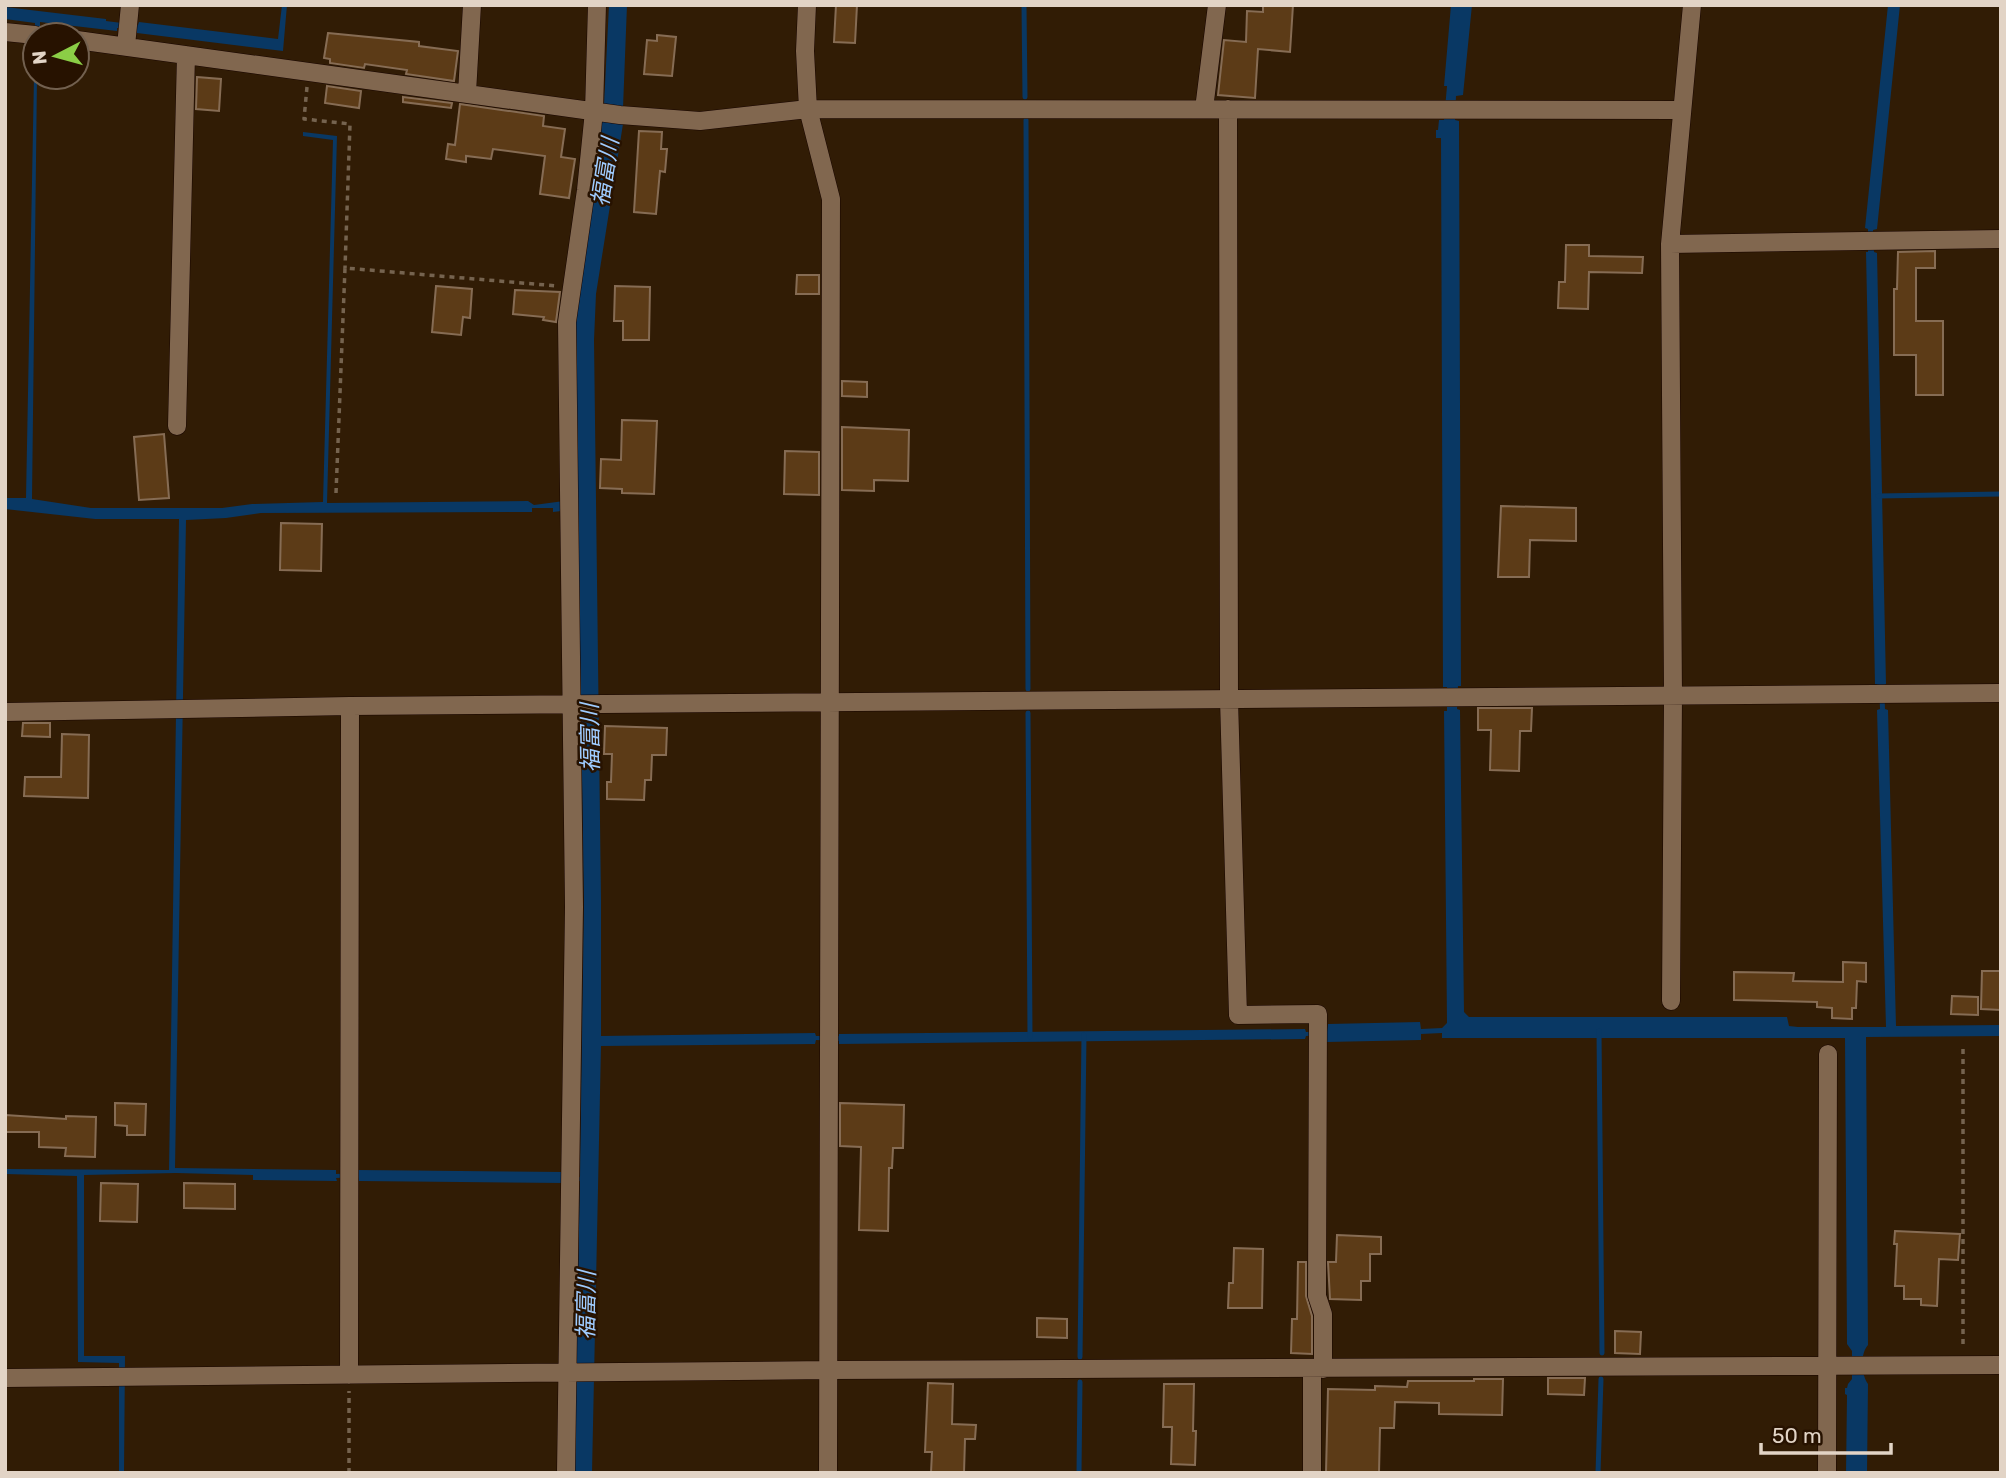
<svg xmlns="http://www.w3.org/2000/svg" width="2006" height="1478" font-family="Rubik,'Noto Sans JP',sans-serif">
	<rect width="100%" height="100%" fill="#311c05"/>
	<!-- water -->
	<path fill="#093864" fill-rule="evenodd" d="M282,5H287L283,51L137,33V30L117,28V31L40,22V29L35,35V77H37L32,499L91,508H222L252,504L323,502L333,140L303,136V132L337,136L327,503L528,501L534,505L564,501V504H578L576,323L578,288L601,123L609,118L604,105L609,5H627L623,108L618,120L623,124L596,294L594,340L601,900V1036L815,1033L816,1036H839V1034L1305,1029L1306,1032L1327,1031L1328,1024L1420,1022L1421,1029L1442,1028L1447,1023L1444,711H1447V687H1443L1441,138H1436V130H1438L1439,120H1444L1447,86H1444L1451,5H1472L1463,95L1456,96L1455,120L1459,121L1461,686H1458L1457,709L1460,710L1464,1012L1469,1017H1787L1789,1026L1798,1027H1886L1877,710L1880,709L1879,685L1875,684L1866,252H1868V229L1865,228L1888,5H1900L1877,229L1873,230L1874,252L1877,253L1886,684L1884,685L1885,709L1888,710L1896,1026L2001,1025V1036L1866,1037L1868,1345C1860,1354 1861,1374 1868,1384L1867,1473H1846L1847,1395L1845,1394V1388H1847L1848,1384L1852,1379V1351L1847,1344L1845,1038H1442V1033L1421,1034V1040L1327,1042L1326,1035L1306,1036L1305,1039L839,1044V1041L816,1040L815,1044L601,1046L592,1473H574L580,1181H565V1183L359,1181L358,1177L336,1178L337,1181L253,1180V1175L176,1173L84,1175V1356H125L124,1473H119V1363L78,1362L77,1176L5,1174V1169L169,1170L179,519H95L5,509V498H26L35,23L5,19V7L106,19V21L138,25L139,22L278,39ZM532,508H553V512L578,509L584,902L580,1177H565L564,1172L358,1170L357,1173L336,1174V1170L175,1168L186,520L226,518L261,513L532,512Z"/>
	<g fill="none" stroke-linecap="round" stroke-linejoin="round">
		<!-- stream -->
		<path stroke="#093864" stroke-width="5" d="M1024,5L1025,97
			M1026,120L1028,689
			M1878,496L2001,494
			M1028,713L1030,1037
			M1599,1031L1602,1353
			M1080,1357L1084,1035
			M1079,1473L1080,1382
			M1598,1473L1601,1379"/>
	</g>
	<!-- building -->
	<path fill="#5c3b17" stroke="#866c54" stroke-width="2" d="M836,5H857L855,43L834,42Z
		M1263,5H1293L1290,52L1258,49L1255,98L1218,95L1224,40L1246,42L1247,11L1263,12Z
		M328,33L419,42V46L458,51L454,81L406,74L407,70L365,64L364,68L330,63V59L324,58Z
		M657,35L676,37L672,76L644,74L647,40L657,41Z
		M197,77L221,79L219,111L196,109Z
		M327,86L361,91L359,108L325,103Z
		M403,97L452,103L451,108L403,102Z
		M460,104L544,116L543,126L565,129L561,157L575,159L569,198L540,194L545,156L493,149L491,159L466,156V162L446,159L448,144L455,145Z
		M639,131L662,132L661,149H667L665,172L660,171L656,214L634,212Z
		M1566,245H1589V256L1643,257L1642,273L1589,272L1588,309L1558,308L1559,282H1565Z
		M1935,251V268H1916V321H1943V395H1916V355H1894V289H1897L1898,252Z
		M797,275H819V294H796Z
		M436,286L472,289L470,318L463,317L461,335L432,332Z
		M615,286L650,287L649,340H623V321H614Z
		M515,290L560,292L556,322L543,320L544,317L513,314Z
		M842,381L867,382V397L842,396Z
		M622,420L657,421L654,494L622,493V489L600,488L601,459L621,460Z
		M842,427L909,430L908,481L874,480V491L842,490Z
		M164,434L169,498L139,500L134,437Z
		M785,451L819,452V495L784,494Z
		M1501,506L1576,508V541L1530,540L1529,577H1498Z
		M281,523L322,524L321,571L280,570Z
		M1478,708H1532L1531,731H1520L1519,771L1490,770L1491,730H1478Z
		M23,723H50V737L22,736Z
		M605,726L667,728L666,755H652L651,780H645L644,800L607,799V782H611L612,754H604Z
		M62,734L89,735L88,798L24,796L25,777H61Z
		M1843,962L1866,963V982L1857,981L1856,1008H1852V1019L1832,1018V1008L1817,1007V1002L1734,1000V972L1794,973L1793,981L1843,982Z
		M1982,971H2001V1010L1981,1009Z
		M1952,996L1978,997V1015L1951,1014Z
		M115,1103L146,1104L145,1135H127V1126L115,1125Z
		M840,1103L904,1105L903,1148H893L892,1168H889L888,1231L859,1230L861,1147L840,1146Z
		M5,1115L66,1119V1116L96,1117L95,1157L65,1156L66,1148L39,1147V1132H5Z
		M101,1183L138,1184L137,1222L100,1221Z
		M184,1183L235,1184V1209L184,1208Z
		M1895,1231L1960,1234L1958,1260L1939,1259L1937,1306L1921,1305V1299H1904V1286H1895L1897,1244H1894Z
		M1337,1235L1381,1237V1254H1370V1281H1361V1300L1330,1299L1328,1262H1336Z
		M1234,1248L1263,1249L1262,1308H1228L1229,1283H1233Z
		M1298,1262H1306V1296L1312,1316V1354L1291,1353L1292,1319H1297Z
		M1037,1318L1067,1319V1338L1037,1337Z
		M1615,1331L1641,1332L1640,1354L1615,1353Z
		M1548,1378H1585L1584,1395L1548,1394Z
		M1474,1379H1503L1502,1415L1439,1414V1403L1395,1402L1394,1428H1380L1379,1473H1326L1328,1389L1375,1390V1386L1407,1387L1408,1381H1474Z
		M928,1383L953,1384L952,1424L976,1425L975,1439H965L964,1473H931L932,1452H925Z
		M1164,1384H1194L1193,1431H1196L1195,1465L1171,1464L1172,1427H1163Z"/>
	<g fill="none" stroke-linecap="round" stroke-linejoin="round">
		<defs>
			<path id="minor" d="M807,5L805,51L808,109L831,199L828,1473
				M5,32L35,35
				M77,40L620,115L700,121L808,109L1681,110
				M126,46L130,5
				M467,93L472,5
				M1204,109L1217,5
				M1228,109L1229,699L1238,1015L1318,1014L1317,1296L1323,1314V1369
				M1670,244L2001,239
				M177,426L186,55
				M5,712L350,706L2001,693
				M1671,1001L1673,696L1670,244L1692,5
				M349,1375L350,706
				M5,1378L829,1370L2001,1365
				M566,1473L574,907L567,322L586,190L594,111L597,5
				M1312,1473V1369
				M1827,1473L1828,1054"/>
		</defs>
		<!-- minor casing -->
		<use href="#minor" stroke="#180500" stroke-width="19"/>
		<!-- path -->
		<path stroke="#75634f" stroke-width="3.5" stroke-dasharray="5 5" stroke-linecap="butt" d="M307,87L304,119L350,124L345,268
			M336,493L345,268L558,286
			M1963,1049V1349
			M349,1473V1391"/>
		<!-- minor -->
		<use href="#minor" stroke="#81674f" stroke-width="18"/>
	</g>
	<g text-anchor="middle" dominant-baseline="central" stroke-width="5" stroke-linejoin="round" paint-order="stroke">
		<!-- water labels -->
		<g font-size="23" font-style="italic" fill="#9fccff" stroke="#271200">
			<text transform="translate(605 172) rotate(-81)">福富川</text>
			<text transform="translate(590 738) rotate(-91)">福富川</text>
			<text transform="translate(586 1305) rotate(-89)">福富川</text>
		</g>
	</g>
	<!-- border -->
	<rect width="2006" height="1478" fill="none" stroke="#e2d4c6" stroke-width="14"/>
	<!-- north arrow -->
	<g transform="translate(56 56) rotate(264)"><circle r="33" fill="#271200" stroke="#72604f" stroke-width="2"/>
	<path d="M0-5L12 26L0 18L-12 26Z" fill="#8bce46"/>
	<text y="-10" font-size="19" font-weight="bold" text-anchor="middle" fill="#e2d4c6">N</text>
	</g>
	<!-- scale -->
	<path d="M1761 1443v10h130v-10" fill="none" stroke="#e2d4c6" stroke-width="3.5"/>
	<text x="1772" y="1443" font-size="21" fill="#e2d4c6" stroke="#271200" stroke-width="5" paint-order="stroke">50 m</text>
</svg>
